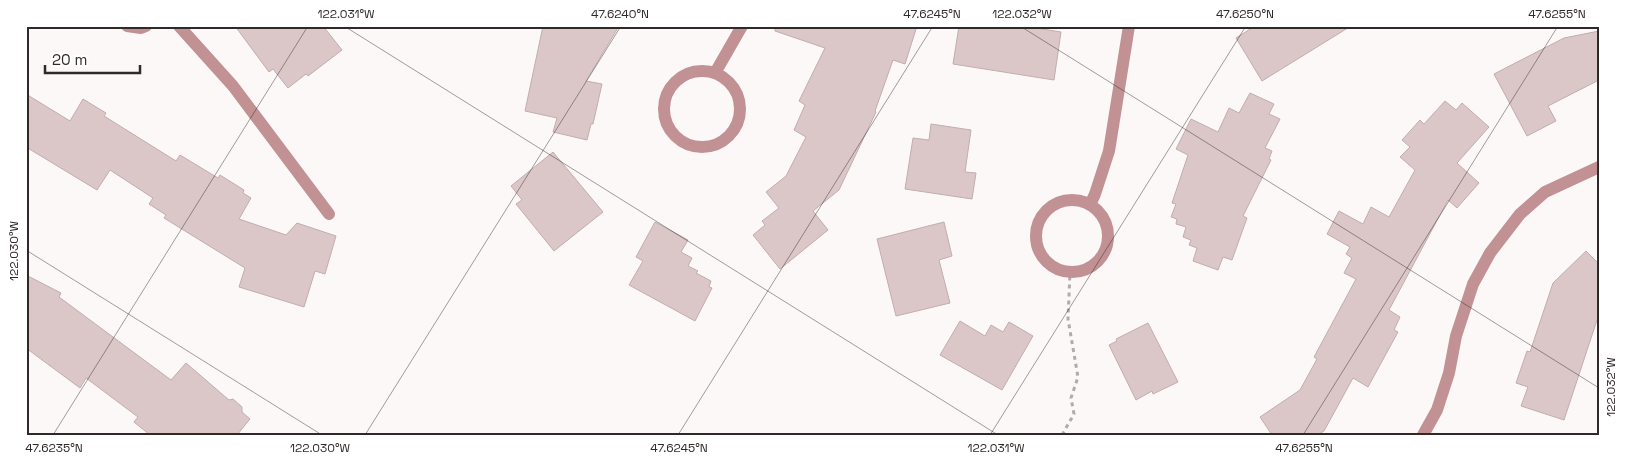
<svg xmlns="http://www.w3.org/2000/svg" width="1625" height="461" font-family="'Space Grotesk',sans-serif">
	<rect width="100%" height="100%" fill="#fdf8f8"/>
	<!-- building -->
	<path fill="#dbc7c8" stroke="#c1adae" d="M235,26H323L342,50L308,76L306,74L288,88L273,69L269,72Z
		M543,26H619L586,81L602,84L593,124H591L587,140L553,132L557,118L525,111Z
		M775,26H917L905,64L893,60L875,111L876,112L839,190L813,211L828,230L780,269L753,235L765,225L762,221L779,208L766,192L786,176L806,137L794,130L805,105L799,101L825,48L775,31Z
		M959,26H1024L1061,32L1054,80L953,64Z
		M1255,26H1351L1262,81L1236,38Z
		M1599,31V80L1548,106L1556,121L1527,136L1494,74L1564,38Z
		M1250,93L1274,104L1269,114L1280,119L1265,148L1272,151L1269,159L1271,160L1243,216L1247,218L1232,260L1223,257L1218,270L1193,261L1197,248L1189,245L1191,240L1183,237L1186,227L1176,224L1177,219L1171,217L1176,204L1172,203L1188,155L1176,149L1191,119L1218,132L1229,108L1239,113Z
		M26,94L70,121L83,99L106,113L104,116L176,161L180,155L218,178L220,175L244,190L243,193L251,198L239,219L286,235L297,223L336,236L325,274L315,271L304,307L239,287L245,268L164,218L166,215L149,204L153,198L110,170L97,190L26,147Z
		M1445,101L1456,110L1462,103L1489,127L1457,163L1479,183L1457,208L1448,200L1389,310L1400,317L1394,330L1398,332L1368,387L1353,378L1324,431L1318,435H1272L1260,417L1300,390L1317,359L1314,357L1356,279L1344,273L1352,258L1346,254L1350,247L1327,234L1339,211L1363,224L1371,207L1389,217L1415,170L1400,157L1410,147L1402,140L1420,120L1424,124Z
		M931,124L971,130L965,172L976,173L972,199L905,189L913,138L929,140Z
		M553,152L603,212L554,251L516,204L522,200L511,186Z
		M655,222L688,240L681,252L692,258L688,266L698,271L696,273L711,281L709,287L712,288L695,321L629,285L643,261L636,257Z
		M944,222L952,256L939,260L950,303L896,316L877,239Z
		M1586,251L1599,264V314L1564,420L1521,406L1528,387L1516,383L1527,351L1530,352L1553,283Z
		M26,275L61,293L59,297L171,380L186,363L229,400L233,399L242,407V412L250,419L237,435H150L134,422L138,417L86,378L80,388L26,348Z
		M960,321L985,336L991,325L1003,332L1009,322L1033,336L1002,390L940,355Z
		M1148,323L1178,382L1153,394L1152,391L1136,400L1109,345L1117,341L1116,339Z"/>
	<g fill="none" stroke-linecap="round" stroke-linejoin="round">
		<!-- path -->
		<path stroke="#b1abab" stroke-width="3" stroke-dasharray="4 4" stroke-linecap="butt" d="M1062,435L1074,414L1071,398L1078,377L1068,319L1070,272"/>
		<!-- minor -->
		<path stroke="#c19193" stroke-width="12" d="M127,26L141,28L146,26
			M179,26L233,86L329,214
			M664 109a38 38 0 1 1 76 0a38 38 0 1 1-76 0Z
			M715,73L742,26
			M1036 236a36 36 0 1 1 72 0a36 36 0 1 1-72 0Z
			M1090,205L1095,194L1109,151L1129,26
			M1423,435L1437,410L1449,373L1456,336L1473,284L1490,253L1520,214L1545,192L1599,167"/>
	</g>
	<!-- ticks -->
	<path fill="none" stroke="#302929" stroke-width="1" stroke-opacity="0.45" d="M344,26L998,435M1020,26L1599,388M26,250L322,435M53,435L308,26M365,435L621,26M678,435L933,26M990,435L1246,26M1303,435L1558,26"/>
	<!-- border -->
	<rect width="1625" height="461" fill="none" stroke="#ffffff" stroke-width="55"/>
	<!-- scale -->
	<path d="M45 65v8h95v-8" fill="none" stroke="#302929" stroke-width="2.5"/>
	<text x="52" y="65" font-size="15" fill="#302929" stroke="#ffffff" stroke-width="4" paint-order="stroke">20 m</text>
	<rect x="28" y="28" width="1570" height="406" fill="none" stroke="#302929" stroke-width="2"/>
	<g font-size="12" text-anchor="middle" fill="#302929">
		<text x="346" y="18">122.031°W</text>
		<text x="620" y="18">47.6240°N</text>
		<text x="932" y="18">47.6245°N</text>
		<text x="1022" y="18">122.032°W</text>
		<text x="1245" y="18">47.6250°N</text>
		<text x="1557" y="18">47.6255°N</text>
		<text transform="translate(14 251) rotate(-90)" y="4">122.030°W</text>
		<text transform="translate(1611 387) rotate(-90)" y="4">122.032°W</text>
		<text x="54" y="452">47.6235°N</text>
		<text x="320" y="452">122.030°W</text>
		<text x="679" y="452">47.6245°N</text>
		<text x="996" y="452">122.031°W</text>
		<text x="1304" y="452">47.6255°N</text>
	</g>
</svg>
